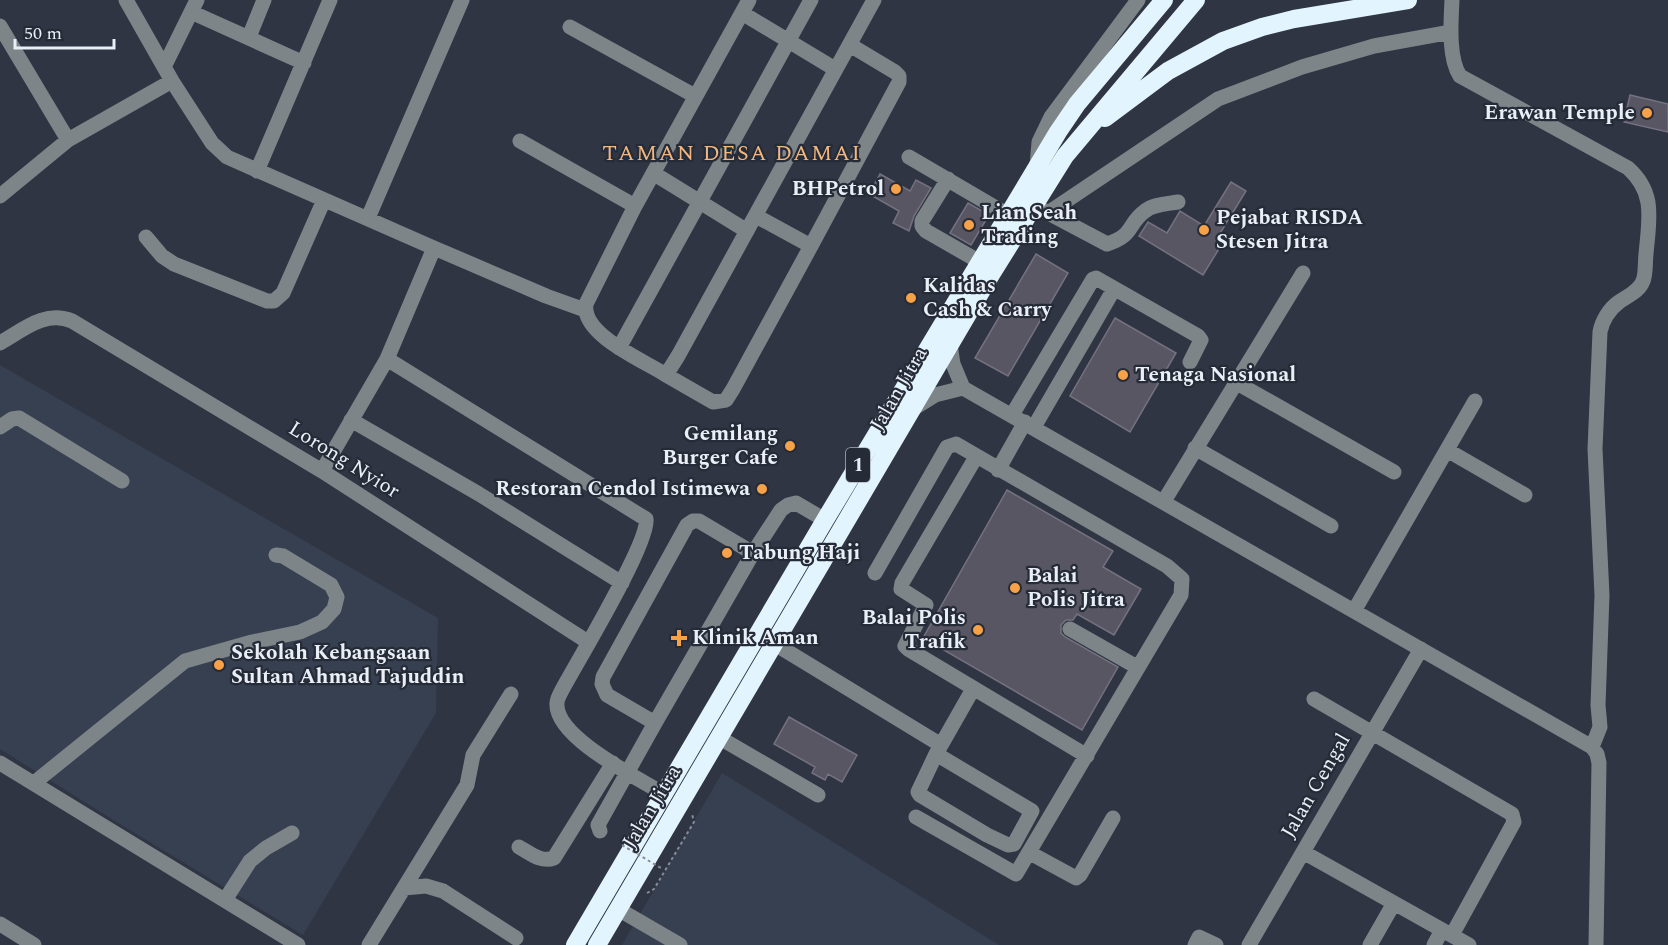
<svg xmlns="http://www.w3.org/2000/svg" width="1668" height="945" font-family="Spectral,serif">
	<rect width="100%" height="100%" fill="#2f3542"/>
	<!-- built -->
	<path fill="#374051" d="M0,365L438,618L436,713L303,935L115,821L0,749Z
		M722,773L999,945H622Z"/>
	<!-- building -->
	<path fill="#595664" stroke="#747180" stroke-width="1.5" d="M1630,95L1668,104V132L1624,122Z
		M880,174L910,191L916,180L931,188L914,216L909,231L893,223L899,211L869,194Z
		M1231,182L1246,191L1219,235L1225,239L1203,275L1139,236L1148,222L1167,233L1180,211L1204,226Z
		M968,203L989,215L971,245L950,233Z
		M1036,254L1068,273L1008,376L975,358Z
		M1115,318L1176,353L1130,432L1070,396Z
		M1007,490L1113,551L1103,567L1141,589L1114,635L1077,614L1073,620H1066L1061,625V633L1065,637L1118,667L1082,730L923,638Z
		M789,717L857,755L842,782L828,774L825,780L812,773L815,767L774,744Z"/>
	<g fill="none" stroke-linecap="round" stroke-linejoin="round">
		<!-- path -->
		<path stroke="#878c97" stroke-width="2" stroke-dasharray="3 3" stroke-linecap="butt" d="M647,893L654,889L694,822L692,814"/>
		<!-- minor -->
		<path stroke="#7e8589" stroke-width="15" d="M126,0L172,81L212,143L227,157L434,248L546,296L585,310
			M749,0L635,206L586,304C581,335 645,361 666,375L678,356L874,0
			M1452,0C1451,21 1448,58 1460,76L1628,168C1656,193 1649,219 1646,254C1645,262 1646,274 1643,281C1639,292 1627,296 1619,302C1609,309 1602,321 1600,332L1595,449L1602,595L1598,705L1600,727L1592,747
			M191,12L304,63
			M742,13L835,69
			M0,26L68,140
			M570,27L695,96
			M249,37L264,0
			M164,67L197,0
			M520,141L635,206
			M909,157L1008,215
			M1037,166L1039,142L1051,117L1138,0
			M257,171L330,0
			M653,173L747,231
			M948,179L922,221V226L926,231L980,262
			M0,196L68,140L172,81
			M1041,209L1107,244C1135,235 1127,224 1145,211C1154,204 1167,204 1178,202
			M1048,213L1218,99L1302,67L1374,46L1451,32
			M368,218L462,0
			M146,237L162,256L174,264L267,301H274L283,293L324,200
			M811,246L899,82V76L895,72L850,45
			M0,343C23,330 45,310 72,321L322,471L588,642
			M950,344L953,364L963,388L1592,747L1597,754L1599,763L1596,945
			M619,348L811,0
			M387,359L646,519C650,542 577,662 562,690C560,694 557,699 557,703C554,737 638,778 664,794
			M666,375L713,402L726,400L733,389L811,246L756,216
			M1237,383L1394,472
			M914,408L935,395L963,388
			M1012,415L1093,279L1096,278L1198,336L1201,340L1190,362
			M351,420L479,494L622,583
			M0,427L12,419L19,418L122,481
			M1034,427L1114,289
			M1195,448L1331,526
			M1447,450L1525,495
			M976,457L902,583L901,589L926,605L905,646L908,649L1087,756
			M998,470L1025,422
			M322,471L387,359L434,248
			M1164,501L1303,273
			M875,573L947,447L956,444L1167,566L1182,579L1181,595L1016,874L916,817
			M1354,611L1475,401
			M1070,629L1137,667
			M775,644L941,745
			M1314,699L1512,814L1514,822L1452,935
			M655,723L607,695L602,684L603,677L687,525L693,521H699L753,553
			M720,738L818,795
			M936,754L1032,811L1014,844L1008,845L987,835L920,795L918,792L936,754L973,689
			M0,763L298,945
			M34,783L185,661L252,642L300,632L322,622L334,609L337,597L331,585L283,556L276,555
			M600,831L598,825L655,723L753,553L781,510L788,505L796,503L825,520
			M519,847C530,853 541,863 554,858L613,763
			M1303,852L1469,945
			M1030,853L1076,878L1080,875L1113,818
			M404,888L426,886L443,891L516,938
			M225,900L250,861L266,848L292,833
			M618,909L680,945
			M0,924L34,945
			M369,945L467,785L473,755L511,694
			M1195,945L1199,937L1216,945
			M1249,945L1421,649
			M1370,945L1394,903
			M1434,945L1442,930"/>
		<!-- highway -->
		<path stroke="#e2f4fe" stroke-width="18" d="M1105,118L1168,71L1223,41L1262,27L1294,19L1408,0
			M575,945L825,520L1058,132L1077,104L1164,0
			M597,945L992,273L1065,156L1196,0"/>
		<!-- path-bridge -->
		<path stroke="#878c97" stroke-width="2" stroke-dasharray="3 3" stroke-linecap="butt" d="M622,845L661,868"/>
	</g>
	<!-- markers -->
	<g fill="#f7a248" stroke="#252b37" stroke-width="2">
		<circle cx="1647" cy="113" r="6"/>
		<circle cx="896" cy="189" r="6"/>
		<circle cx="969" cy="225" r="6"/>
		<circle cx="1204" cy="230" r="6"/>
		<circle cx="911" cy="298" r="6"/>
		<circle cx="1123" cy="375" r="6"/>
		<circle cx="790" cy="446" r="6"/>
		<circle cx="762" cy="489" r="6"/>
		<circle cx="727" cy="553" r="6"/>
		<circle cx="1015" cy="588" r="6"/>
		<circle cx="978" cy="630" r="6"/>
		<path d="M676 629h6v6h6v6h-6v6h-6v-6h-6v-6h6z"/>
		<circle cx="219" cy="665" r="6"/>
	</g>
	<g text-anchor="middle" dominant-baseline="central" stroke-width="4.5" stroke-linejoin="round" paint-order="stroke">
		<!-- shield labels -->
		<rect fill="#252b37" stroke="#afb4bd" stroke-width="1.5" x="846" y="448" width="24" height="34" rx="4.5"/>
		<g font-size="20" font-weight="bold" fill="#eaeef6">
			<text x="858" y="465">1</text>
		</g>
		<!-- poi labels -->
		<g font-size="21" font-weight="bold" fill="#eaeef6" stroke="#252b37" text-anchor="start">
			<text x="1635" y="113" text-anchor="end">Erawan Temple</text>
			<text x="884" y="189" text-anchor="end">BHPetrol</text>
			<text x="981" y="213">Lian Seah<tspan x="981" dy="24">Trading</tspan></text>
			<text x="1216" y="218">Pejabat RISDA<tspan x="1216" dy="24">Stesen Jitra</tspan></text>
			<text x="923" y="286">Kalidas<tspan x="923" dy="24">Cash &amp; Carry</tspan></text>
			<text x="1135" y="375">Tenaga Nasional</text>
			<text x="778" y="434" text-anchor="end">Gemilang<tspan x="778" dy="24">Burger Cafe</tspan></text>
			<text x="750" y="489" text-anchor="end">Restoran Cendol Istimewa</text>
			<text x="739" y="553">Tabung Haji</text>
			<text x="1027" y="576">Balai<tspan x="1027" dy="24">Polis Jitra</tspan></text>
			<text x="966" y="618" text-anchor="end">Balai Polis<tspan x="966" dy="24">Trafik</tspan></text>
			<text x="692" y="638">Klinik Aman</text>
			<text x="231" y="653">Sekolah Kebangsaan<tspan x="231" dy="24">Sultan Ahmad Tajuddin</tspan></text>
		</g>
		<!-- street labels -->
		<g font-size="21" fill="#eaeef6" stroke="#252b37">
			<text transform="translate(899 389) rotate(-60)">Jalan Jitra</text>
			<text transform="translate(344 460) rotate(32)">Lorong Nyior</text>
			<text transform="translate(1316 786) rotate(-60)">Jalan Cengal</text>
			<text transform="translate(652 807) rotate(-59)">Jalan Jitra</text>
		</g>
		<!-- neighbourhood labels -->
		<g font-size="22" letter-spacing="1.5" fill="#f3b77f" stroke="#252b37">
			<text x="732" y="153">TAMAN DESA DAMAI</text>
		</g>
	</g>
	<!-- scale -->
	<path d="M15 39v9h99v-9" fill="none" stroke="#eaeef6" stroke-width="3"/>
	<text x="24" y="39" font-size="18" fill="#eaeef6" stroke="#252b37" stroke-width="4.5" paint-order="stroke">50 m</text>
</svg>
